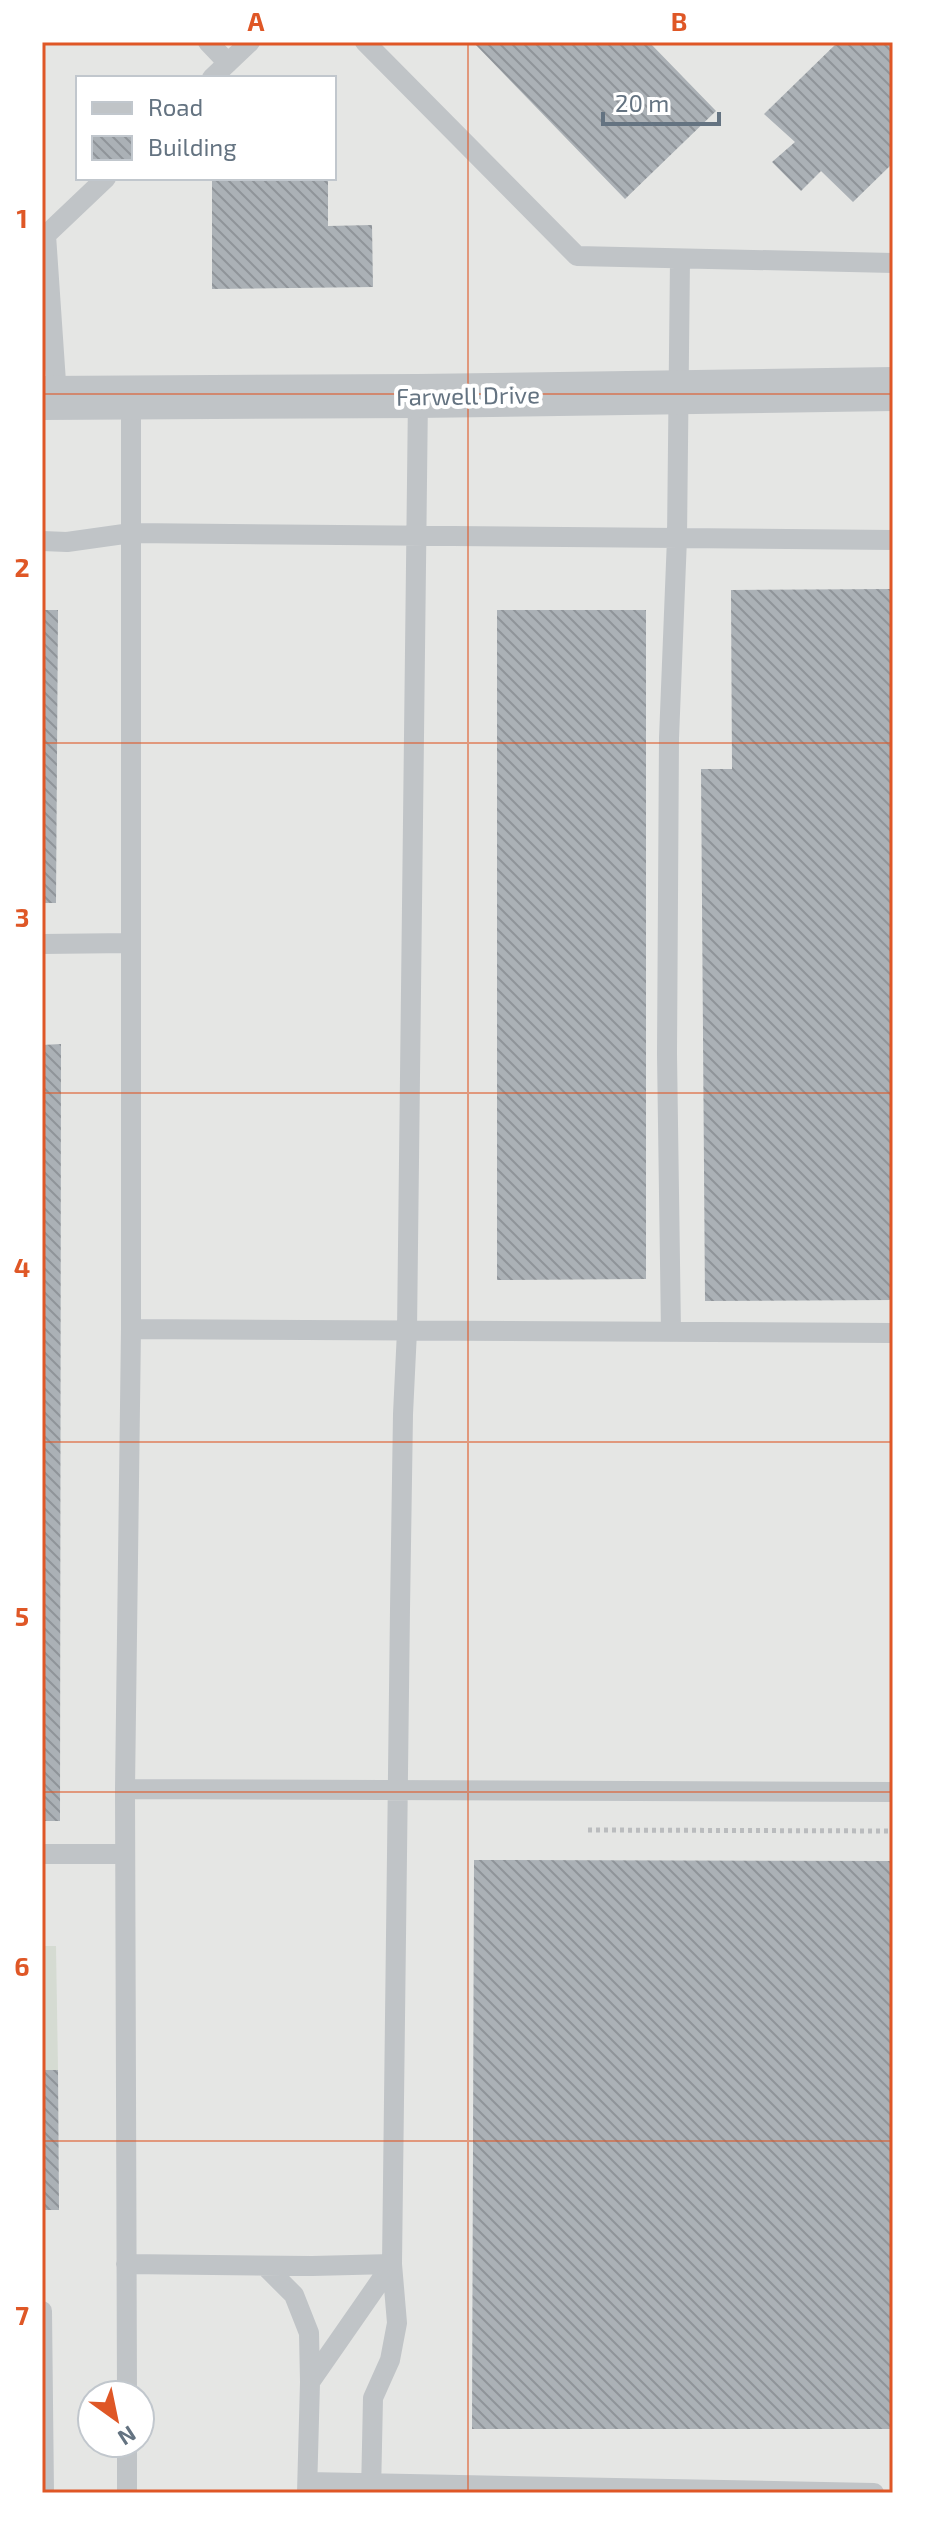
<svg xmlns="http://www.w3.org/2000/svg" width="935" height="2535" font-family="'Exo 2',sans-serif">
	<defs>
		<pattern id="building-back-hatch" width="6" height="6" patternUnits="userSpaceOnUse" patternTransform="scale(2)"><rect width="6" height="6" fill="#abb1b6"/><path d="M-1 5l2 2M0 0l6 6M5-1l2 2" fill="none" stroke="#8f9499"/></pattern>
	</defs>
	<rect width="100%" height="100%" fill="#f4f5f1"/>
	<!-- built -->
	<path fill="#e5e6e4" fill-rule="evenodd" d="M42,42H893V2493H42ZM78,78H334V178H78ZM92,2395H140V2443H92Z"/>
	<!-- green -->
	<path fill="#d5dbd2" d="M42,1946H56L58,2070H42Z"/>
	<!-- building -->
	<path fill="url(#building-back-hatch)" d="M473,42H649L716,111L625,199Z
		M838,42H893V163L853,202L821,171L801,191L772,162L795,142L764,114Z
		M328,180V226L372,225L373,287L212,289V181Z
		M893,589V1300L705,1301L701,769H732L731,590Z
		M42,610H58L56,903H42Z
		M497,610H646V1279L497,1280Z
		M61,1044L60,1821H42V1045Z
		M474,1860L893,1861V2429H472Z
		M42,2070H58L59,2210H42Z"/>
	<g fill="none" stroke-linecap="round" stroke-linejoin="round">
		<!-- path -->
		<path stroke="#babcbe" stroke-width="5" stroke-dasharray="4 4" stroke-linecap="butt" d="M588,1830L893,1831"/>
		<!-- service -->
		<path stroke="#c0c4c7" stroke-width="20" d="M208,42L228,63
			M365,42L577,256L893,263
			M212,78L250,42
			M57,397L46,235L106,178
			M42,541L67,542L131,533L893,540
			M42,944L131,943
			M131,1329L893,1333
			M671,1332L667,1054L669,738L677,538L680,259
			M125,1789L893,1792
			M42,1854H125
			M126,2264L312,2266L392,2264
			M265,2266L294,2295L309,2333L310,2382
			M42,2311L44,2493
			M127,2395L125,1789L131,1329V397
			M127,2443V2493
			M308,2482L874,2493
			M307,2493L310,2382L392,2264
			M371,2493L373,2398L390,2360L397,2323L392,2264L400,1609L403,1414L407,1331L418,396"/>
		<!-- tertiary -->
		<path stroke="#c0c4c7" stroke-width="44" d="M42,398L418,396L893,389"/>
	</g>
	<!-- grid -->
	<path fill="none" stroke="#df5726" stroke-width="2" stroke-opacity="0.55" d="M468,42V2493M42,394H893M42,743H893M42,1093H893M42,1442H893M42,1792H893M42,2141H893"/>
	<g text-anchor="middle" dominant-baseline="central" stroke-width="8" stroke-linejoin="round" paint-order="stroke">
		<!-- street labels -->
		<g font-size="24" fill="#647381" stroke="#fff">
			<text transform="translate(468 395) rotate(-1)">Farwell Drive</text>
		</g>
	</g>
	<!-- border -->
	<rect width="935" height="2535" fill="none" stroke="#ffffff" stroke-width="88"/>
	<!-- legend -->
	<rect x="76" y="76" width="260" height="104" fill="#ffffff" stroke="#c1c7cd" stroke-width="2"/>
	<rect x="92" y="102" width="40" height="12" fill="#c0c4c7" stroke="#c1c7cd" stroke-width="2"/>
	<text x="148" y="116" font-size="24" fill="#647381">Road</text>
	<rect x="92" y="136" width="40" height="24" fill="url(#building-back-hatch)" stroke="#c1c7cd" stroke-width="2"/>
	<text x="148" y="156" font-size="24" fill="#647381">Building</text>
	<!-- north arrow -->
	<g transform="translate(116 2419) rotate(147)"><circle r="38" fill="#ffffff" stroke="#c1c7cd" stroke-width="2"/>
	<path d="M0-6L14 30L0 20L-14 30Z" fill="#df5726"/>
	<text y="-12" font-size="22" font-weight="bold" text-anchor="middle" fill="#647381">N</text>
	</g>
	<!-- scale -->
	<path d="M603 112v12h116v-12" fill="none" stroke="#647381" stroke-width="4"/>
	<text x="615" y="112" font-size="24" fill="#647381" stroke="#ffffff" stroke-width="6" paint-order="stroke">20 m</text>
	<rect x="44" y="44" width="847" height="2447" fill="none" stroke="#df5726" stroke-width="3"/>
	<g font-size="26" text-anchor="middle" font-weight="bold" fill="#df5726">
		<text x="256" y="31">A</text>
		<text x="679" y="31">B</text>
		<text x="22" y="228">1</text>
		<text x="22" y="577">2</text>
		<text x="22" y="927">3</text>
		<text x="22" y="1277">4</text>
		<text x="22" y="1626">5</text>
		<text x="22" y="1976">6</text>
		<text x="22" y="2325">7</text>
	</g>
</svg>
